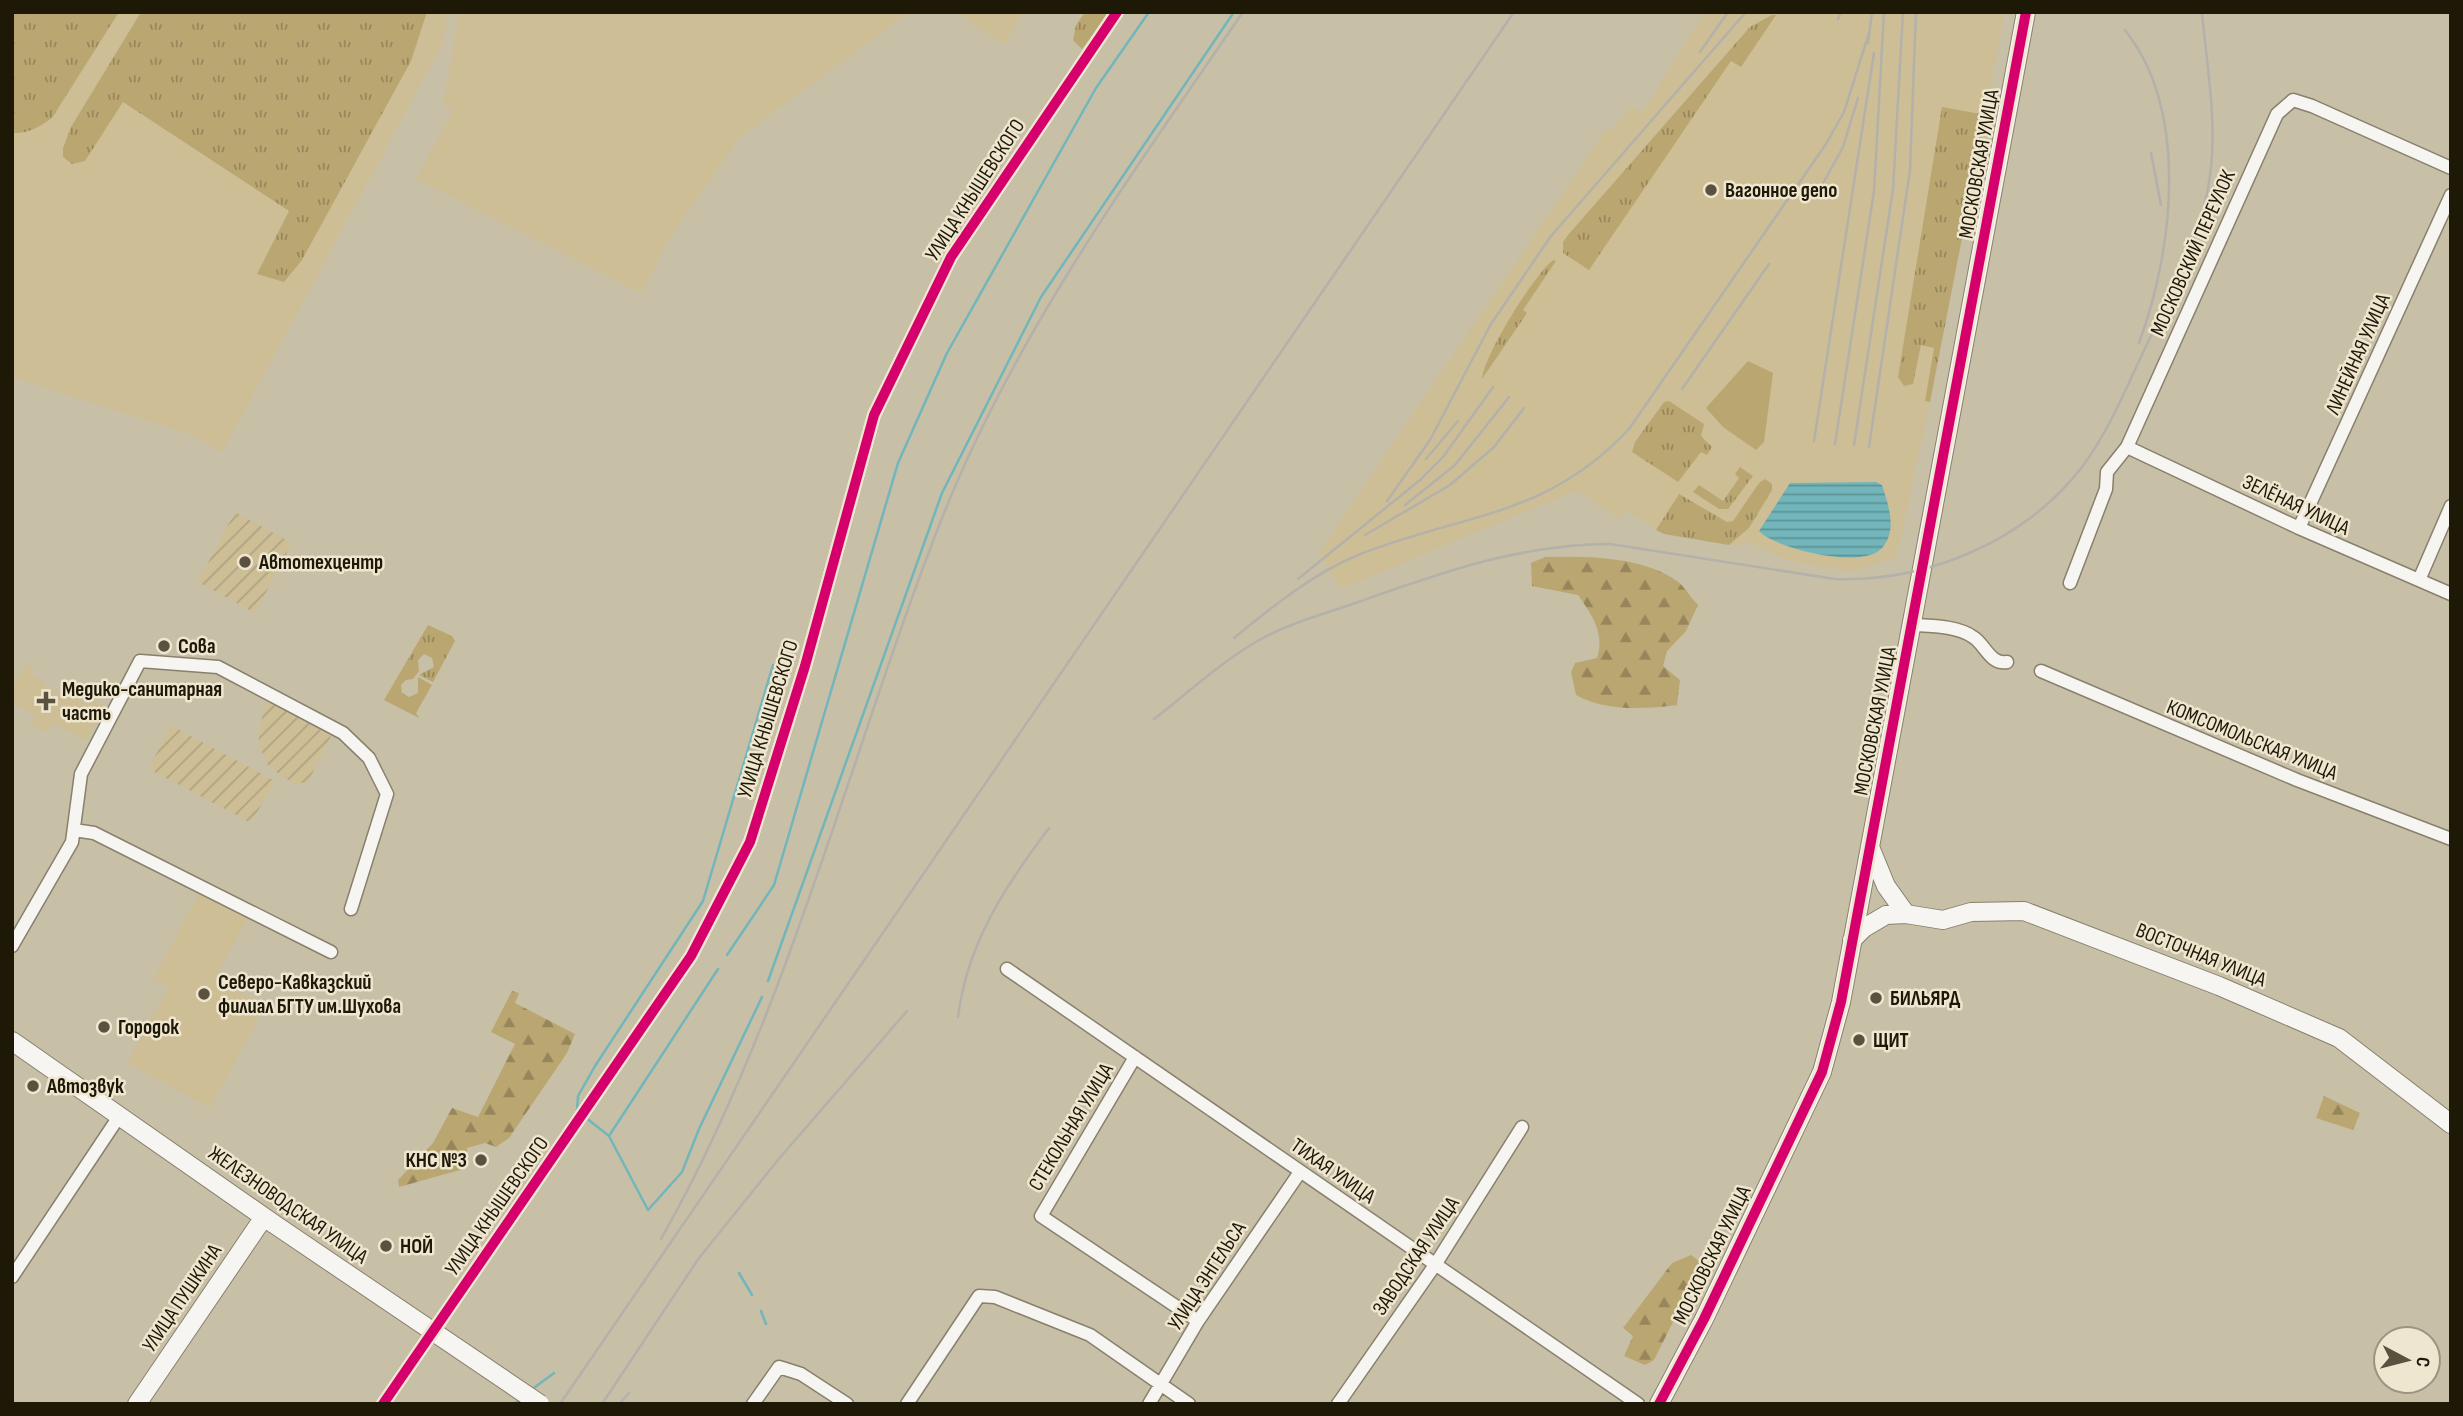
<svg xmlns="http://www.w3.org/2000/svg" width="2463" height="1416" font-family="'Sofia Sans Condensed',sans-serif">
	<defs>
		<pattern id="industrial-furrows" width="10" height="10" patternUnits="userSpaceOnUse" patternTransform="scale(1.75)"><rect width="10" height="10" fill="#cdbe96"/><path d="M-1 1l2-2M0 10L10 0M9 11l2-2" fill="none" stroke="#b0a380"/></pattern>
		<pattern id="grass-tufts" width="24" height="20" patternUnits="userSpaceOnUse" patternTransform="scale(1.75)"><rect width="24" height="20" fill="#baa671"/><path d="M3 7l-1-3M5 7V3M7 7l1-3M15 17l-1-3M17 17v-4M19 17l1-3" fill="none" stroke="#97865b"/></pattern>
		<pattern id="forest-firs" width="22" height="20" patternUnits="userSpaceOnUse" patternTransform="scale(1.75)"><rect width="22" height="20" fill="#baa671"/><path d="M5 1l3.5 6h-7zM16 11l3.5 6h-7z" fill="#97865b"/></pattern>
		<pattern id="water-rules" width="6" height="5" patternUnits="userSpaceOnUse" patternTransform="scale(1.75)"><rect width="6" height="5" fill="#72b6bb"/><path d="M0 2.5h6" fill="none" stroke="#5d9396"/></pattern>
	</defs>
	<rect width="100%" height="100%" fill="#c8bfa7"/>
	<!-- built -->
	<path fill="#cdbe96" d="M12,12H448L443,43L222,452L190,434L12,377Z
		M459,12H909L739,138L668,241L641,293L416,179L453,110L443,105Z
		M955,12H1023L1004,45Z
		M1704,12H2005L1930,402L1896,558L1850,572L1791,561L1748,542L1735,546L1664,534L1626,510L1620,519L1580,493L1573,492L1340,589L1319,553L1607,127L1612,131L1630,106L1643,112Z
		M26,663L34,668L31,674L46,682L44,686L64,697L66,693L88,705L92,698L105,705L86,741L52,723L46,733L29,724L34,715L12,703V688Z
		M201,890L249,916L215,978L265,1006L210,1108L127,1063L168,988L153,979Z"/>
	<!-- industrial -->
	<path fill="url(#industrial-furrows)" d="M235,512L292,543L255,613L198,582Z
		M267,700L331,736L308,782L294,784L269,767L260,748L258,733Z
		M170,725L275,781L251,823L149,769Z"/>
	<!-- grass -->
	<path fill="url(#grass-tufts)" d="M12,12H119L52,118C39,127 28,134 12,133Z
		M141,12H427L411,61L302,260L284,282L257,274L289,211L123,102L85,161L72,164L63,157V148L71,127Z
		M1085,12H1110L1082,49L1073,40L1076,25Z
		M1772,15H1776L1741,67L1731,61L1589,270L1563,253V242L1568,235L1750,27Z
		M1942,107L1986,115L1930,402L1925,401L1934,348L1921,345L1913,384L1904,386L1898,377Z
		M1553,260L1556,261L1523,310L1527,313L1482,379C1484,355 1534,275 1553,260Z
		M1669,401L1704,424L1701,436L1712,447L1707,455L1701,452L1678,482L1632,452L1635,442L1664,402Z
		M1740,467L1753,476L1728,509H1719L1693,492L1699,485L1723,501L1739,478L1735,474Z
		M1765,479L1772,484V490L1749,528L1729,545L1664,534L1656,530L1679,494L1727,522L1733,521L1759,483Z
		M428,625L452,636L455,641L433,682L419,675L434,667L432,658L424,654L418,660L419,671L413,679L406,680L401,685L402,693L409,697L418,693V677L432,685L416,713L419,718L384,700Z"/>
	<!-- forest -->
	<path fill="url(#forest-firs)" d="M1545,557C1586,556 1642,556 1677,581C1685,587 1691,598 1698,605L1686,631L1667,651L1663,666L1680,680L1677,705C1645,709 1606,712 1576,695L1571,672L1575,663L1597,658C1605,633 1592,615 1578,595L1532,586L1531,563Z
		M512,991L519,993L515,1003L575,1034L567,1053L509,1138L496,1147L485,1143L467,1148V1168L399,1187L398,1180L433,1143L452,1108L478,1117L515,1044L491,1032Z
		M2324,1096L2360,1113L2353,1130L2316,1118Z
		M1691,1255L1707,1267L1681,1306L1654,1360L1645,1365L1624,1356L1633,1336L1623,1328L1672,1263Z"/>
	<!-- park -->
	<path fill="#baa671" d="M1748,361L1773,373L1764,442L1756,450L1723,427L1706,408Z"/>
	<!-- water -->
	<path fill="url(#water-rules)" d="M1876,482L1882,485C1888,504 1898,530 1882,548C1863,570 1776,549 1759,531L1790,483Z"/>
	<g fill="none" stroke-linecap="round" stroke-linejoin="round">
		<!-- stream -->
		<path stroke="#72b6bb" stroke-width="2.5" d="M727,955L774,885L898,463L947,353L1096,88L1149,12
			M768,981L942,493L1041,297L1234,12
			M577,1111L578,1096L595,1066L703,901L773,665
			M585,1117L609,1136L648,1210L682,1172L699,1129L762,997
			M609,1136L718,969
			M739,1273L752,1295
			M761,1311L766,1324
			M531,1390L554,1373
			M514,1404L521,1399"/>
		<defs>
			<path id="street" d="M2127,447L2299,528L2451,594
				M2299,528L2451,195
				M2419,580L2451,506
				M2070,583L2106,489L2107,472L2127,447L2277,114L2293,100L2312,106L2451,168
				M1914,625C1932,626 1958,626 1973,637C1985,644 1990,665 2007,662
				M2041,671L2297,780L2451,839
				M74,830L94,833L331,952
				M12,946L72,842L81,774L140,661L218,667L343,733L369,758L387,794L351,909
				M1007,969L1638,1404
				M1135,1057L1041,1216L1198,1321
				M12,1277L120,1115
				M383,1404L691,956L750,842L805,666L874,415L951,257L1117,12
				M753,1404L779,1367L801,1374L847,1404
				M907,1404L979,1296L995,1297L1090,1335L1189,1404
				M1149,1404L1198,1321L1300,1172
				M1338,1404L1435,1265L1522,1127"/>
			<path id="secondary" d="M1870,847L1886,886L1906,914
				M1852,940L1864,928L1886,915L1906,914L1943,920L1971,912L2024,911L2219,986L2339,1038L2451,1124
				M12,1041L274,1224
				M137,1404L264,1217
				M1659,1404L1704,1319L1822,1072L1841,1002L2026,12"/>
		</defs>
		<!-- street casing -->
		<use href="#street" stroke="#87806d" stroke-width="15"/>
		<!-- secondary casing -->
		<use href="#secondary" stroke="#87806d" stroke-width="20"/>
		<!-- street -->
		<use href="#street" stroke="#f7f5f2" stroke-width="12"/>
		<!-- secondary -->
		<use href="#secondary" stroke="#f7f5f2" stroke-width="18"/>
		<!-- rail -->
		<path stroke="#b3b1aa" stroke-width="2.5" d="M1838,19L1841,12
			M2125,30C2190,112 2173,251 2139,343
			M1868,43L1872,12
			M1700,52L1728,12
			M2151,153L2161,205
			M1815,198L1843,147L1858,98
			M1682,389L1769,264
			M1814,441L1874,53
			M1835,444L1874,191L1884,12
			M1854,445L1893,189L1903,12
			M1869,447L1910,170L1916,12
			M1426,459L1458,421
			M1387,501L1430,440L1491,324L1551,236L1746,12
			M1405,505L1455,465L1509,397
			M1365,535L1450,485L1494,447L1524,408
			M1298,579L1420,480L1443,457L1493,387
			M1234,638C1272,607 1312,574 1358,555C1462,513 1545,519 1629,429L1826,144L1844,112L1869,33
			M1154,719C1189,692 1222,661 1261,639C1292,622 1328,613 1361,601C1443,572 1522,544 1610,544L1835,579C1927,582 2024,542 2082,467C2111,428 2128,383 2149,340C2179,282 2208,222 2212,155C2215,108 2206,59 2202,12
			M958,1017C967,944 1005,886 1049,828
			M661,1239C789,1013 848,758 942,518C1015,334 1132,174 1243,12
			M560,1404L1514,12
			M602,1404L699,1258L777,1161L907,1011
			M619,1404L629,1393"/>
		<defs>
			<path id="secondary-bridge" d="M274,1224L540,1404"/>
		</defs>
		<!-- secondary-bridge casing -->
		<use href="#secondary-bridge" stroke="#87806d" stroke-width="20" stroke-linecap="butt"/>
		<!-- secondary-bridge -->
		<use href="#secondary-bridge" stroke="#f7f5f2" stroke-width="18"/>
		<defs>
			<path id="cycleway" d="M383,1404L691,956L750,842L805,666L874,415L951,257L1117,12
				M1659,1404L1704,1319L1822,1072L1841,1002L2026,12"/>
		</defs>
		<!-- cycleway casing -->
		<use href="#cycleway" stroke="#efe6d0" stroke-width="15"/>
		<!-- cycleway -->
		<use href="#cycleway" stroke="#d6006c" stroke-width="10"/>
	</g>
	<!-- markers -->
	<g fill="#5a523f" stroke="#efe6d0" stroke-width="2.5">
		<circle cx="1711" cy="190" r="7"/>
		<circle cx="245" cy="562" r="7"/>
		<circle cx="164" cy="646" r="7"/>
		<path d="M42.5 690.5h7v7h7v7h-7v7h-7v-7h-7v-7h7z"/>
		<circle cx="204" cy="994" r="7"/>
		<circle cx="1876" cy="998" r="7"/>
		<circle cx="104" cy="1027" r="7"/>
		<circle cx="1859" cy="1040" r="7"/>
		<circle cx="33" cy="1086" r="7"/>
		<circle cx="481" cy="1160" r="7"/>
		<circle cx="386" cy="1246" r="7"/>
	</g>
	<g text-anchor="middle" dominant-baseline="central" stroke-width="5" stroke-linejoin="round" paint-order="stroke">
		<!-- street labels -->
		<g font-size="21" fill="#1e1807" stroke="#efe6d0">
			<text transform="translate(1979 164) rotate(-80)">МОСКОВСКАЯ УЛИЦА</text>
			<text transform="translate(975 190) rotate(-57)">УЛИЦА КНЫШЕВСКОГО</text>
			<text transform="translate(2193 253) rotate(-66)">МОСКОВСКИЙ ПЕРЕУЛОК</text>
			<text transform="translate(2358 354) rotate(-66)">ЛИНЕЙНАЯ УЛИЦА</text>
			<text transform="translate(2296 505) rotate(25)">ЗЕЛЁНАЯ УЛИЦА</text>
			<text transform="translate(768 719) rotate(-73)">УЛИЦА КНЫШЕВСКОГО</text>
			<text transform="translate(1875 721) rotate(-79)">МОСКОВСКАЯ УЛИЦА</text>
			<text transform="translate(2252 740) rotate(22)">КОМСОМОЛЬСКАЯ УЛИЦА</text>
			<text transform="translate(2201 955) rotate(22)">ВОСТОЧНАЯ УЛИЦА</text>
			<text transform="translate(1071 1127) rotate(-59)">СТЕКОЛЬНАЯ УЛИЦА</text>
			<text transform="translate(1333 1171) rotate(35)">ТИХАЯ УЛИЦА</text>
			<text transform="translate(288 1205) rotate(35)">ЖЕЛЕЗНОВОДСКАЯ УЛИЦА</text>
			<text transform="translate(497 1206) rotate(-55)">УЛИЦА КНЫШЕВСКОГО</text>
			<text transform="translate(1712 1255) rotate(-64)">МОСКОВСКАЯ УЛИЦА</text>
			<text transform="translate(1416 1256) rotate(-56)">ЗАВОДСКАЯ УЛИЦА</text>
			<text transform="translate(1207 1276) rotate(-57)">УЛИЦА ЭНГЕЛЬСА</text>
			<text transform="translate(182 1298) rotate(-56)">УЛИЦА ПУШКИНА</text>
		</g>
		<!-- poi labels -->
		<g font-size="21" font-weight="bold" fill="#1e1807" stroke="#efe6d0" text-anchor="start">
			<text x="1725" y="190">Вагонное депо</text>
			<text x="259" y="562">Автотехцентр</text>
			<text x="178" y="646">Сова</text>
			<text x="62" y="689">Медико-санитарная<tspan x="62" dy="24">часть</tspan></text>
			<text x="218" y="982">Северо-Кавказский<tspan x="218" dy="24">филиал БГТУ им.Шухова</tspan></text>
			<text x="1890" y="998">БИЛЬЯРД</text>
			<text x="118" y="1027">Городок</text>
			<text x="1873" y="1040">ЩИТ</text>
			<text x="47" y="1086">Автозвук</text>
			<text x="467" y="1160" text-anchor="end">КНС №3</text>
			<text x="400" y="1246">НОЙ</text>
		</g>
	</g>
	<!-- border -->
	<rect width="2463" height="1416" fill="none" stroke="#1e1807" stroke-width="28"/>
	<!-- north arrow -->
	<g transform="translate(2407 1360) rotate(97)"><circle r="33" fill="#efe6d0" stroke="#9b9480" stroke-width="2"/>
	<path d="M0-5L12 26L0 18L-12 26Z" fill="#5a523f"/>
	<text y="-10" font-size="19" font-weight="bold" text-anchor="middle" fill="#1e1807">С</text>
	</g>
</svg>
